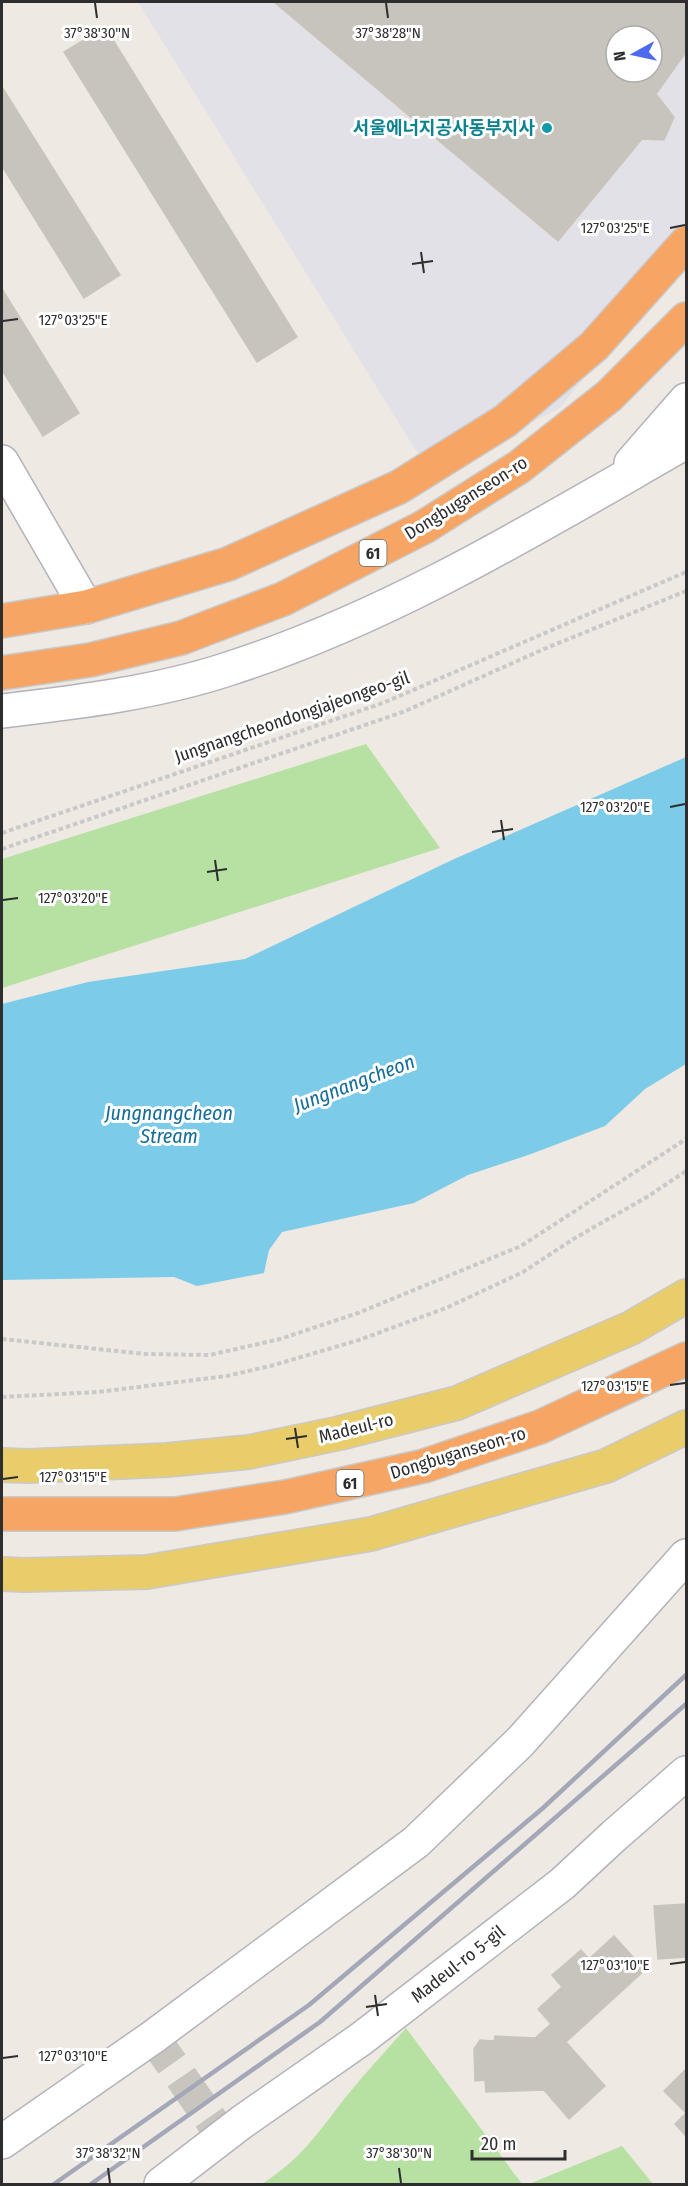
<svg xmlns="http://www.w3.org/2000/svg" width="688" height="2186" font-family="'Fira Sans Condensed','Noto Sans KR',sans-serif">
	<rect width="100%" height="100%" fill="#eee9e2"/>
	<!-- industrial -->
	<path fill="#e3e1e8" fill-rule="evenodd" d="M138,2H686V248L560,408L430,473ZM616,36H652V72H616Z"/>
	<!-- green -->
	<path fill="#b7e1a2" d="M366,744L440,848L2,988V859Z
		M406,2028L522,2184H262C301,2159 317,2134 345,2098C364,2074 386,2051 406,2028Z
		M622,2146L653,2184H529Z"/>
	<!-- water -->
	<path fill="#7ccbe9" d="M686,757V1064L645,1089L605,1126L531,1154L468,1175L414,1203L282,1232L269,1250L264,1273L197,1286L174,1277L2,1280V1004L88,982L245,959L452,860Z"/>
	<!-- building -->
	<path fill="#c7c3bd" stroke="#cac5bb" stroke-width="1.5" fill-rule="evenodd" d="M274,2H686V52L656,94L674,117L664,140L642,139L558,241ZM616,36H652V72H616Z
		M105,27L297,337L257,362L64,52Z
		M2,87L120,275L84,298L2,166Z
		M2,289L79,413L43,436L2,370Z
		M686,1904V1957L658,1959L654,1906Z
		M614,1936L645,1970L566,2042L605,2086L569,2119L544,2090L486,2092L485,2080L475,2081L474,2049L480,2040L494,2041L495,2036L535,2038L551,2024L538,2009L562,1987L552,1975L581,1950L589,1959Z
		M686,2069V2136L675,2124L686,2113L664,2091Z"/>
	<g fill="none" stroke-linecap="round" stroke-linejoin="round">
		<!-- minor-tunnel -->
		<path stroke="#c8c4be" stroke-width="33" stroke-dasharray="33 16" stroke-linecap="butt" d="M153,2037L223,2137"/>
		<defs>
			<path id="minor" d="M2,462L86,607
				M631,463L686,400
				M2,711C78,702 155,693 228,669C391,617 539,526 686,442
				M2,2142L153,2037L416,1842L520,1742L686,1556
				M161,2184L242,2122L361,2039L562,1884L615,1835L686,1773"/>
			<path id="major" d="M2,1465L28,1466L167,1460L249,1452L340,1433L457,1403L631,1328L686,1296
				M2,1574L24,1575L147,1572L371,1534L606,1466L686,1427"/>
			<path id="highway" d="M2,621L86,607L228,564L399,487L505,421L594,346L686,243
				M2,673L90,660L181,638L283,599L424,527L519,467L609,396L686,319
				M2,1514H175L285,1497L424,1466L540,1427L686,1359"/>
		</defs>
		<!-- minor casing -->
		<use href="#minor" stroke="#b2b3bd" stroke-width="36"/>
		<!-- major casing -->
		<use href="#major" stroke="#c9c9c9" stroke-width="36"/>
		<!-- highway casing -->
		<use href="#highway" stroke="#c9c9c9" stroke-width="36"/>
		<!-- path -->
		<path stroke="#c9c9c9" stroke-width="4" stroke-dasharray="4.5 3" stroke-linecap="butt" d="M2,833L383,703L686,572
			M2,849L403,712L544,649L686,591
			M2,1339L145,1354L210,1355L280,1339L358,1313L521,1246L686,1139
			M2,1397L98,1392L227,1376L274,1365L359,1340L446,1308L523,1272L575,1238L647,1197L686,1171"/>
		<!-- minor -->
		<use href="#minor" stroke="#fff" stroke-width="33"/>
		<!-- major -->
		<use href="#major" stroke="#eacd6b" stroke-width="33"/>
		<!-- highway -->
		<use href="#highway" stroke="#f6a565" stroke-width="33"/>
		<!-- rail -->
		<path stroke="#a4a7b7" stroke-width="4.5" d="M54,2184L309,2005L543,1808L686,1675
			M91,2184L320,2022L686,1704"/>
	</g>
	<!-- ticks -->
	<path fill="none" stroke="#2e2e2e" stroke-width="2" d="M95,3L97,18M386,3L388,18M670,228L685,225M421,252L424,273M412,264L433,261M3,321L18,319M670,807L685,804M501,820L504,840M492,832L513,829M215,860L218,881M207,872L227,869M3,900L18,898M670,1385L685,1383M295,1428L298,1448M286,1439L307,1436M3,1479L18,1477M670,1964L685,1962M375,1995L378,2016M366,2007L387,2004M3,2058L18,2056M108,2168L110,2183M399,2168L401,2183"/>
	<!-- markers -->
	<circle fill="#0f9aa8" stroke="#fff" stroke-width="2" cx="547" cy="128" r="6"/>
	<g text-anchor="middle" dominant-baseline="central" stroke-width="6" stroke-linejoin="round" paint-order="stroke">
		<!-- shield labels -->
		<g fill="#fff" stroke="#6d6d6d" stroke-width="1.5">
			<rect x="359.5" y="540" width="27" height="26" rx="4.5"/>
			<rect x="336.5" y="1470" width="27" height="26" rx="4.5"/>
		</g>
		<g font-size="16" font-weight="bold" fill="#2e2e2e">
			<text x="373" y="553">61</text>
			<text x="350" y="1483">61</text>
		</g>
		<!-- culture labels -->
		<g font-size="18" font-weight="bold" fill="#0d838f" stroke="#fff" text-anchor="end">
			<text x="535" y="128">서울에너지공사동부지사</text>
		</g>
		<!-- street labels -->
		<g font-size="18" fill="#2e2e2e" stroke="#fff">
			<text transform="translate(466 498) rotate(-32)">Dongbuganseon-ro</text>
			<text transform="translate(292 717) rotate(-19)">Jungnangcheondongjajeongeo-gil</text>
			<text transform="translate(356 1428) rotate(-14)">Madeul-ro</text>
			<text transform="translate(458 1453) rotate(-17)">Dongbuganseon-ro</text>
			<text transform="translate(458 1964) rotate(-38)">Madeul-ro 5-gil</text>
		</g>
		<!-- water labels -->
		<g font-size="20" font-style="italic" fill="#156c9b" stroke="#fff">
			<text transform="translate(354 1083) rotate(-21)">Jungnangcheon</text>
			<text x="169" y="1113">Jungnangcheon<tspan x="169" dy="23">Stream</tspan></text>
		</g>
	</g>
	<g font-size="15" text-anchor="middle" fill="#2e2e2e" stroke="#fff" stroke-width="6" stroke-linejoin="round" paint-order="stroke">
		<text x="97" y="38">37°38'30"N</text>
		<text x="388" y="38">37°38'28"N</text>
		<text x="615" y="233">127°03'25"E</text>
		<text x="73" y="325">127°03'25"E</text>
		<text x="615" y="812">127°03'20"E</text>
		<text x="73" y="903">127°03'20"E</text>
		<text x="615" y="1391">127°03'15"E</text>
		<text x="73" y="1482">127°03'15"E</text>
		<text x="615" y="1970">127°03'10"E</text>
		<text x="73" y="2061">127°03'10"E</text>
		<text x="108" y="2158">37°38'32"N</text>
		<text x="399" y="2158">37°38'30"N</text>
	</g>
	<!-- border -->
	<rect width="688" height="2186" fill="none" stroke="#2e2e2e" stroke-width="6"/>
	<!-- north arrow -->
	<g transform="translate(634 54) rotate(262)"><circle r="28" fill="#ffffff" stroke="#ababab" stroke-width="1.5"/>
	<path d="M0-4.5L10 22L0 15L-10 22Z" fill="#4c69f1"/>
	<text y="-9" font-size="16" font-weight="bold" text-anchor="middle" fill="#2e2e2e">N</text>
	</g>
	<!-- scale -->
	<path d="M472 2150v9h93v-9" fill="none" stroke="#2e2e2e" stroke-width="3"/>
	<text x="481" y="2150" font-size="18" fill="#2e2e2e" stroke="#ffffff" stroke-width="4.5" paint-order="stroke">20 m</text>
</svg>
